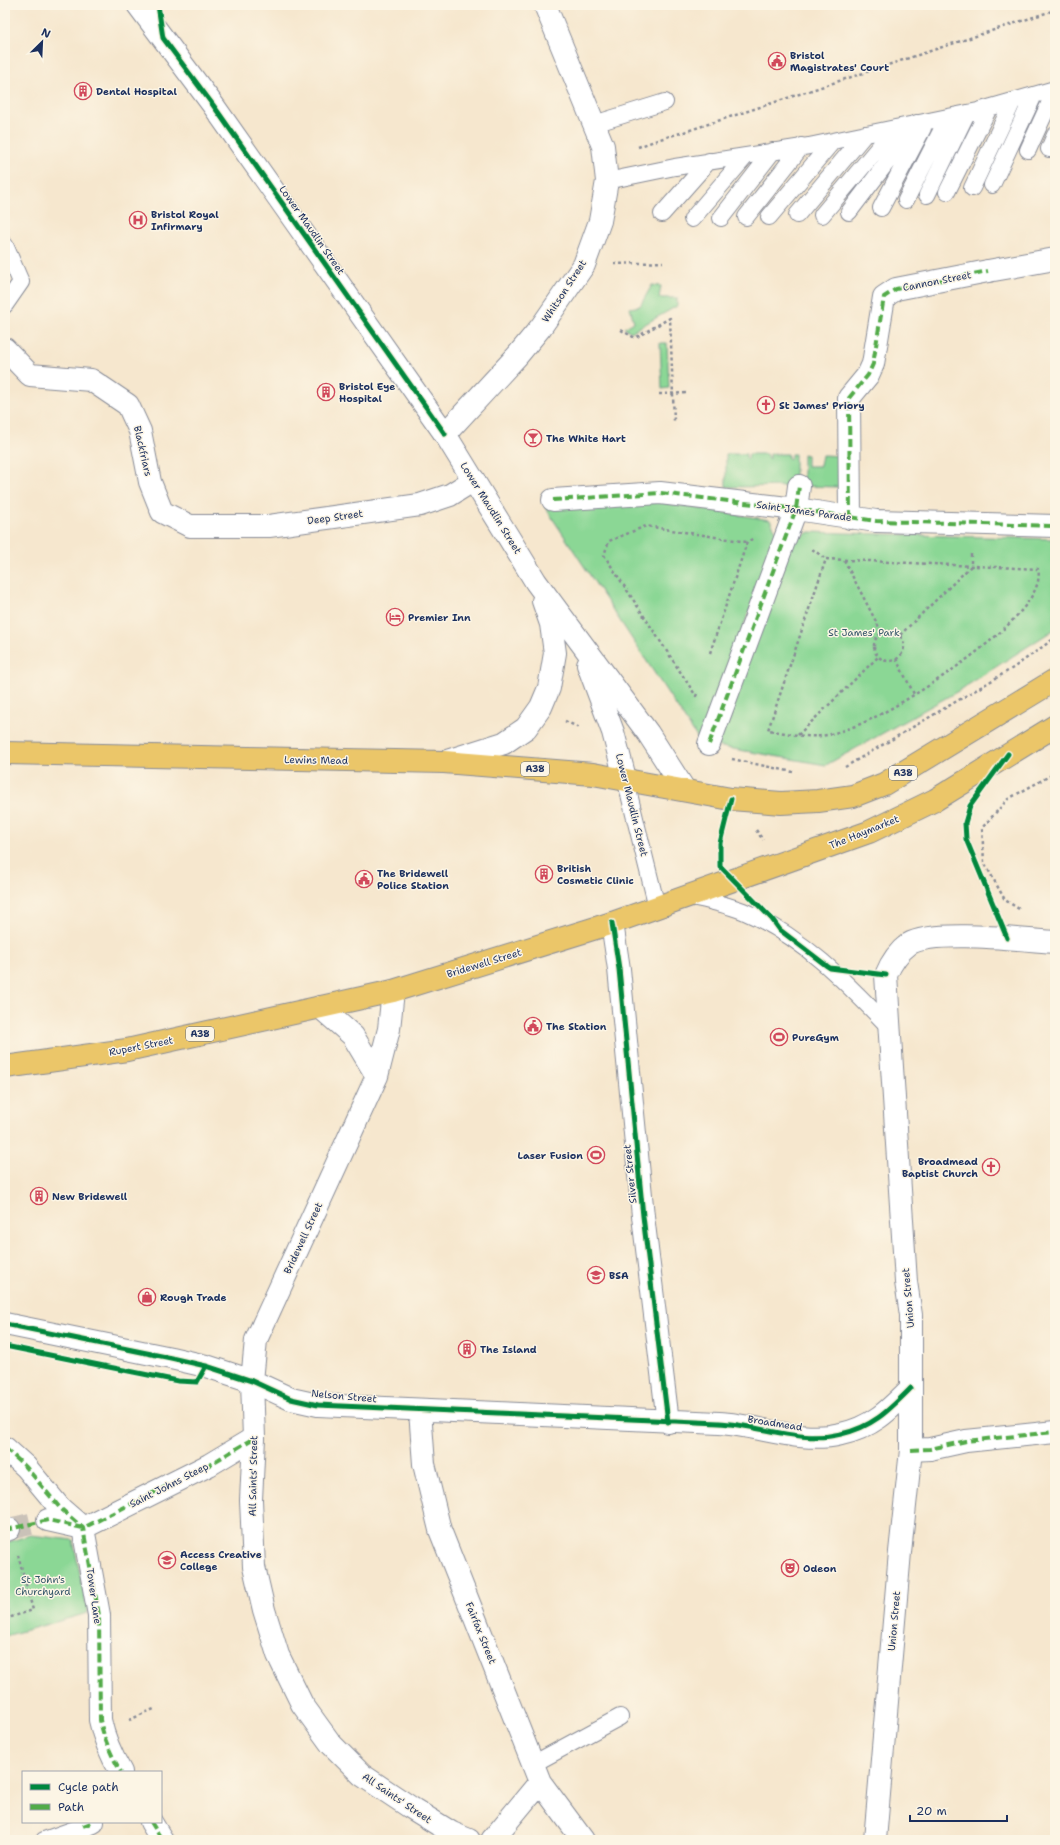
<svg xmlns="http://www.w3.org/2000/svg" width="1060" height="1845" font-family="'Shantell Sans',sans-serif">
	<rect width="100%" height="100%" fill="#fcf5e5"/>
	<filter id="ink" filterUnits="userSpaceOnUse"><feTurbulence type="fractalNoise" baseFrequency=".025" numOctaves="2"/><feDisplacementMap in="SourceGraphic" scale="8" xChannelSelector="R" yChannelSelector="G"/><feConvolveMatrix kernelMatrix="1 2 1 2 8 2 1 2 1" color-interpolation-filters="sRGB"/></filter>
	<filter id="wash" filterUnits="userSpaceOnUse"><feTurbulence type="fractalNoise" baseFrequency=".012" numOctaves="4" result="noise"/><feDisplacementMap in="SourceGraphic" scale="16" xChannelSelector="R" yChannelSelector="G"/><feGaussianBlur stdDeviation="0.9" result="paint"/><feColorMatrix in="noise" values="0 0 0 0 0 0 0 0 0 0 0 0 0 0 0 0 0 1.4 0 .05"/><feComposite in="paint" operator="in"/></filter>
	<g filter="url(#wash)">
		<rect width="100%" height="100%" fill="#f6e7ce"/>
		<!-- green -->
		<path fill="#8bd795" stroke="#53837a" d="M652,285L661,286L659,298H677V306L631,332L624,328L634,322L630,308L640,306Z
			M660,343H667L669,388L662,389Z
			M726,454H746V458L748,459L749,454H767V458L770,459V454H788V458L791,459V454H795V486L726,487Z
			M803,454L807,455V466H820L822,455L844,456L839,487L803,486Z
			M659,502L770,520L778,535L700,742L545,507Z
			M809,532L1055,539V629L960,690L826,765L716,746L792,542Z
			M30,1535L73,1540L88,1613L5,1636V1543Z"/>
	</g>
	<g filter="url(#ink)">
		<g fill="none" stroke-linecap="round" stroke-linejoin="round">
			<!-- pedestrian-tunnel -->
			<path stroke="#cac2b8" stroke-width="22" stroke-dasharray="22 11" stroke-linecap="butt" d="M9,1529L48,1520"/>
			<defs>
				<path id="service" d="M594,124L665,102
					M1049,149L1055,135
					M1028,150L1055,91
					M607,181L675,167L809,146L948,117L978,111L1055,89
					M992,185L1034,95
					M972,188L1013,101
					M947,192L989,108
					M927,195L967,113
					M906,200L948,117
					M881,208L923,128
					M849,212L917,123
					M662,214L709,161
					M797,215L865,134
					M822,215L895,128
					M746,217L802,146
					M769,217L833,141
					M721,218L773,151
					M692,219L746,156
					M5,245L21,282L5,305
					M625,778L657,907
					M687,896C706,900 725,904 743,911C801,935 846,982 889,1027
					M533,1764L620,1717
					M44,1840L83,1826"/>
				<path id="pedestrian" d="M553,500L660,493L796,509L876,521L1055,526
					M850,518L849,398L868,375L873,364L884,297L896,289L988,271
					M709,744L796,509L799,486
					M5,1448L26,1467L60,1508L83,1528L99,1615L100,1720C104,1739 111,1755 121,1772
					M911,1450L930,1449L966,1441L1055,1432
					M48,1520L83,1528L209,1465L254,1438
					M5,1530L9,1529
					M151,1822L162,1840
					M83,1826L93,1822"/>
				<path id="minor" d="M988,271L1055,259
					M5,349L30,375L91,380L128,405L140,431L150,482L162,512L190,526H269L420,505L450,495L474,480
					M445,434L517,356L541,327L584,265L600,221L607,181L603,146L545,5
					M612,923L619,969L643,1216L668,1422
					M393,991L389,1029L377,1076L256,1340L252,1381L254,1438L251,1500L254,1567L264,1610L278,1655L302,1704L331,1744L362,1775L410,1807L452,1833L469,1840
					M320,1007L353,1036L377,1076
					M5,1324L171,1358L206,1366L252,1381L291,1399L318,1405C452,1412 586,1417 719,1423C760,1425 800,1444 841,1434C873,1427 889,1410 911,1388
					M420,1411L424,1464L440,1530L540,1782L583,1840
					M492,1840L540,1782
					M875,1840L900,1552L911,1450V1315L906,1282L886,975C891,963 898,952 909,944C933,929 1024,940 1055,942"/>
				<path id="tertiary" d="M138,5L213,105L445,434L536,582L648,733L684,789
					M588,665L613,732L625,778
					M444,762L504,743L526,728L541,707L549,688L555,653L551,624L543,601"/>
				<path id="primary" d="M5,753L444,762L593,774L731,799L781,803L818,801L853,796L884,784L1055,680
					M5,1067L127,1050L393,991L612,923L869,832L935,800L1055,726"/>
			</defs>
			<!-- service casing -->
			<use href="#service" stroke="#888b96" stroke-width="18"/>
			<!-- pedestrian casing -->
			<use href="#pedestrian" stroke="#888b96" stroke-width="24"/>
			<!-- minor casing -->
			<use href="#minor" stroke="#888b96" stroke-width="24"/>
			<!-- tertiary casing -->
			<use href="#tertiary" stroke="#888b96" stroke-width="24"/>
			<!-- primary casing -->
			<use href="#primary" stroke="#888b96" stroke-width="24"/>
			<!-- path -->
			<path stroke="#888b96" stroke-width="2.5" stroke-dasharray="3 3" stroke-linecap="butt" d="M638,147L660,139L684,132L1055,10
				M614,264L663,262
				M621,330L635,338L670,318L674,421
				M659,394L689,393
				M812,549L826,559
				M826,559L1038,569C1050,615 910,700 873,718C860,725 845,730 831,734C810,740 788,733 768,730Z
				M844,560L882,633
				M874 646a15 15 0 1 1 30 0a15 15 0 1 1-30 0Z
				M900,635L971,566V551
				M710,653L747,542L754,538
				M896,659L914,694
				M697,694L696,696L604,555L609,541L646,526L747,542
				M565,721L580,728
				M798,735L879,656
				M732,759L793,772
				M845,767L1013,668L1055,638
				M756,830L763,840
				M1019,909L1005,900L984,862L982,828L1008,799L1055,773
				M5,1619L33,1610L18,1555
				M129,1720L156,1708"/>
			<!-- service -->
			<use href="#service" stroke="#fff" stroke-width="16"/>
			<!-- pedestrian -->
			<use href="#pedestrian" stroke="#fff" stroke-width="22"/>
			<!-- minor -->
			<use href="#minor" stroke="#fff" stroke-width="22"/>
			<!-- tertiary -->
			<use href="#tertiary" stroke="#fff" stroke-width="22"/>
			<!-- primary -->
			<use href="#primary" stroke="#ebc669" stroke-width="22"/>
			<!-- quiet -->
			<path stroke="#52ab49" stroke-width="4" stroke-dasharray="8 4" stroke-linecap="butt" d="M553,500L660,493L796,509L876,521L1055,526
				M850,518L849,398L868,375L873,364L884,297L896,289L988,271
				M709,744L796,509L799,486
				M5,1448L26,1467L60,1508L83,1528L99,1615L100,1720C104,1739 111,1755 121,1772
				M911,1450L930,1449L966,1441L1055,1432
				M5,1530L48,1520L83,1528L209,1465L254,1438
				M151,1822L162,1840
				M83,1826L93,1822"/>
			<defs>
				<path id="cycleway" d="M158,5L163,38L213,105L445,434
					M731,799L720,843V866L772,919L780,930L827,966L830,968L886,975
					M612,923L619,969L643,1216L668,1422
					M1007,938L966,839L965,823L970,806L1008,754
					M5,1324L171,1358L206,1366L252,1381L291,1399L318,1405C452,1412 586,1417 719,1423C760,1425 800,1444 841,1434C873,1427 889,1410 911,1388
					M5,1346L178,1381L197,1382L206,1366"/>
			</defs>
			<!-- cycleway casing -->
			<use href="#cycleway" stroke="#fcf5e5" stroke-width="8"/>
			<!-- cycleway -->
			<use href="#cycleway" stroke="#00873e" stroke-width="5"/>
		</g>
	</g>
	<!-- icons -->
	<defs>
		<symbol id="civic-ring" viewBox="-11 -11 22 22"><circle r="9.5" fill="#fcf5e5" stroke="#d1495b" stroke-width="1.5"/><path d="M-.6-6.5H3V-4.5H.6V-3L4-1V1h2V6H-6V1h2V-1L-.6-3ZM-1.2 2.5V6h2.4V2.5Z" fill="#d1495b"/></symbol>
		<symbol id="building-ring" viewBox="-11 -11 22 22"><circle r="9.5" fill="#fcf5e5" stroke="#d1495b" stroke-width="1.5"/><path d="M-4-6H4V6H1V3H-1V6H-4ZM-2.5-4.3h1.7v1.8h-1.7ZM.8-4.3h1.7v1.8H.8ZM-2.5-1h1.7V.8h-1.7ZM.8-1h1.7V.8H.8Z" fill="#d1495b"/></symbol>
		<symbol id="hospital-ring" viewBox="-11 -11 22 22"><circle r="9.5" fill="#fcf5e5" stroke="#d1495b" stroke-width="1.5"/><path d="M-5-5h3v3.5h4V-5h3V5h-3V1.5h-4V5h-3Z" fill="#d1495b"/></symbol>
		<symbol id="church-ring" viewBox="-11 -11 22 22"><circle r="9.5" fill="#fcf5e5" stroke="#d1495b" stroke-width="1.5"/><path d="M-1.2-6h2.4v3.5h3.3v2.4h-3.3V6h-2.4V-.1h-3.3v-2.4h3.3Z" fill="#d1495b"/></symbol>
		<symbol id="bar-ring" viewBox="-11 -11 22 22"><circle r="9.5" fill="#fcf5e5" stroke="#d1495b" stroke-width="1.5"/><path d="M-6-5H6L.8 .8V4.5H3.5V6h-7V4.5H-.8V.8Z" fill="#d1495b"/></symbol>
		<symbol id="hotel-ring" viewBox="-11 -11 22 22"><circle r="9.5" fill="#fcf5e5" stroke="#d1495b" stroke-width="1.5"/><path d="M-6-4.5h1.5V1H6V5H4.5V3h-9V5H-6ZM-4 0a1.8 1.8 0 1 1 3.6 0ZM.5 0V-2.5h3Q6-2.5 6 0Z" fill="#d1495b"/></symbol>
		<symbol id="stadium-ring" viewBox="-11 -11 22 22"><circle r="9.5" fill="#fcf5e5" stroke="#d1495b" stroke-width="1.5"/><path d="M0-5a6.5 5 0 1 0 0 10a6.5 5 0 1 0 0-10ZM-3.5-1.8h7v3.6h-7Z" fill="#d1495b"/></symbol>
		<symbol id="school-ring" viewBox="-11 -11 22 22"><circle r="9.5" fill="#fcf5e5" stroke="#d1495b" stroke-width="1.5"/><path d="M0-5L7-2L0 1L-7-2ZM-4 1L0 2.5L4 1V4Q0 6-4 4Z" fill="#d1495b"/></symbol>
		<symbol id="shop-ring" viewBox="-11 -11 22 22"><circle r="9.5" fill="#fcf5e5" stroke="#d1495b" stroke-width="1.5"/><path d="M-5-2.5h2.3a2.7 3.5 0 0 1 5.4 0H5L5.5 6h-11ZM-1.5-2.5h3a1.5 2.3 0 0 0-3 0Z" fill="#d1495b"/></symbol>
		<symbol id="university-ring" viewBox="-11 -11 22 22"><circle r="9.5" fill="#fcf5e5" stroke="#d1495b" stroke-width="1.5"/><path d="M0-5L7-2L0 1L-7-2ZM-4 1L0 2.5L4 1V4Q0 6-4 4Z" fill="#d1495b"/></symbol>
		<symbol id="theatre-ring" viewBox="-11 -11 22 22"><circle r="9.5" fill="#fcf5e5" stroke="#d1495b" stroke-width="1.5"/><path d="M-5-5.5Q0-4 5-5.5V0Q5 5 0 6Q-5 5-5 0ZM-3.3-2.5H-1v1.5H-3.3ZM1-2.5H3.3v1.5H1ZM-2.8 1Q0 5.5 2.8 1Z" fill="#d1495b"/></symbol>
	</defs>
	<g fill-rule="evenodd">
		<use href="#civic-ring" x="767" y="51" width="20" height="20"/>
		<use href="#building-ring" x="73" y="81" width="20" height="20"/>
		<use href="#hospital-ring" x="128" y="210" width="20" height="20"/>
		<use href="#building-ring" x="316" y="382" width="20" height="20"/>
		<use href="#church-ring" x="756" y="395" width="20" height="20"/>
		<use href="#bar-ring" x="523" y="428" width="20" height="20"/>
		<use href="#hotel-ring" x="385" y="607" width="20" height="20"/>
		<use href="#building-ring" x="534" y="864" width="20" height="20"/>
		<use href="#civic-ring" x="354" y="869" width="20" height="20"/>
		<use href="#civic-ring" x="523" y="1016" width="20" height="20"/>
		<use href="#stadium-ring" x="769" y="1027" width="20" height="20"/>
		<use href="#stadium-ring" x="586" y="1145" width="20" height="20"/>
		<use href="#church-ring" x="981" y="1157" width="20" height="20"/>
		<use href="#building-ring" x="29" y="1186" width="20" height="20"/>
		<use href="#school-ring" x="586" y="1265" width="20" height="20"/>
		<use href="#shop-ring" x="137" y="1287" width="20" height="20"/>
		<use href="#building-ring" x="457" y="1339" width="20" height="20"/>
		<use href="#university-ring" x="157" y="1550" width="20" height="20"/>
		<use href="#theatre-ring" x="780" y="1558" width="20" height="20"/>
	</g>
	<g text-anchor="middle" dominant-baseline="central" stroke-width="3" stroke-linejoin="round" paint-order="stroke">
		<!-- shield labels -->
		<g fill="#fcf5e5" stroke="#5e6a86" stroke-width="1">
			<rect x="521" y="762" width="28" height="14" rx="3"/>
			<rect x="889" y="766" width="28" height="14" rx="3"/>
			<rect x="186" y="1027" width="28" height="14" rx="3"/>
		</g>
		<g font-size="9" font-weight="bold" fill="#1b2f5e">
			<text x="535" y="769">A38</text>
			<text x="903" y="773">A38</text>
			<text x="200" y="1034">A38</text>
		</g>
		<!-- poi labels -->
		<g font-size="10" font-weight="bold" fill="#1b2f5e" stroke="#fcf5e5" text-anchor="start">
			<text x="790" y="55">Bristol<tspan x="790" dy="12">Magistrates' Court</tspan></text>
			<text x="96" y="91">Dental Hospital</text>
			<text x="151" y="214">Bristol Royal<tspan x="151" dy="12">Infirmary</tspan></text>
			<text x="339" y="386">Bristol Eye<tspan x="339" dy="12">Hospital</tspan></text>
			<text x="779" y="405">St James' Priory</text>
			<text x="546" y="438">The White Hart</text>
			<text x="408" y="617">Premier Inn</text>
			<text x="557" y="868">British<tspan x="557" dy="12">Cosmetic Clinic</tspan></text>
			<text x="377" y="873">The Bridewell<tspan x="377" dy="12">Police Station</tspan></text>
			<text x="546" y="1026">The Station</text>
			<text x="792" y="1037">PureGym</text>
			<text x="583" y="1155" text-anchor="end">Laser Fusion</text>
			<text x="978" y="1161" text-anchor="end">Broadmead<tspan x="978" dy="12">Baptist Church</tspan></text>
			<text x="52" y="1196">New Bridewell</text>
			<text x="609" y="1275">BSA</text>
			<text x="160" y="1297">Rough Trade</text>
			<text x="480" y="1349">The Island</text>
			<text x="180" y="1554">Access Creative<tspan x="180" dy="12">College</tspan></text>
			<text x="803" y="1568">Odeon</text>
		</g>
		<!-- street labels -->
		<g font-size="10" fill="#1b2f5e" stroke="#fcf5e5">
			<text transform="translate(312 230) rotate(55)">Lower Maudlin Street</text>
			<text transform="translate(937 281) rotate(-11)">Cannon Street</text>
			<text transform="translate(564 291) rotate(-57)">Whitson Street</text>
			<text transform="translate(143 451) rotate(77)">Blackfriars</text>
			<text transform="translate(491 508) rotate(58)">Lower Maudlin Street</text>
			<text transform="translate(804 511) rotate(8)">Saint James Parade</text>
			<text transform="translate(335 517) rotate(-8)">Deep Street</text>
			<text transform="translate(316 760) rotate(1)">Lewins Mead</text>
			<text transform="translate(632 805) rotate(76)">Lower Maudlin Street</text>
			<text transform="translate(864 832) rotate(-22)">The Haymarket</text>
			<text transform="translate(484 963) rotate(-17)">Bridewell Street</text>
			<text transform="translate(141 1046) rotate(-11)">Rupert Street</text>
			<text transform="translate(630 1174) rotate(-96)">Silver Street</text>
			<text transform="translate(303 1238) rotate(-65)">Bridewell Street</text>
			<text transform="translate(908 1298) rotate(-95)">Union Street</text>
			<text transform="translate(344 1396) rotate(5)">Nelson Street</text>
			<text transform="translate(775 1423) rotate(9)">Broadmead</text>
			<text transform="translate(253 1476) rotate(-89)">All Saints' Street</text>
			<text transform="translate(169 1485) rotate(-27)">Saint Johns Steep</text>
			<text transform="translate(94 1596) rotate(82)">Tower Lane</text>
			<text transform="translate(894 1621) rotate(-85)">Union Street</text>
			<text transform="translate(481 1633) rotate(68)">Fairfax Street</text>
			<text transform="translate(397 1798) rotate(34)">All Saints' Street</text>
		</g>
		<!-- park labels -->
		<g font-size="10" fill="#37596c" stroke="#fcf5e5">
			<text x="864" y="632">St James' Park</text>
			<text x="43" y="1579">St John's<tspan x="43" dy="12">Churchyard</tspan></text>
		</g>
	</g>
	<!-- margin -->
	<rect width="1060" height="1845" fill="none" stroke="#fcf5e5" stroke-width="20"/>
	<!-- legend -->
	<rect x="22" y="1771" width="140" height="52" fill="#fcf5e5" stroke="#a2a6af"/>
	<rect x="30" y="1784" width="20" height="6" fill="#00873e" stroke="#a2a6af"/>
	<text x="58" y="1791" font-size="12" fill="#1b2f5e">Cycle path</text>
	<rect x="30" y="1804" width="20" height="6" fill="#52ab49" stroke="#a2a6af"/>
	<text x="58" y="1811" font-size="12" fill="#1b2f5e">Path</text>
	<!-- north arrow -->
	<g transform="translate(42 42) rotate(24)" stroke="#fcf5e5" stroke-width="3" paint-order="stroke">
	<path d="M0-3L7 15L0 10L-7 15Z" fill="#1b2f5e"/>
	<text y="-6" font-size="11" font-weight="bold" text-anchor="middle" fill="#1b2f5e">N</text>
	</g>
	<!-- scale -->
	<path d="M910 1815v6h97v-6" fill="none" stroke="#1b2f5e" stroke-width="2"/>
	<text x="916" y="1815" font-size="12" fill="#1b2f5e" stroke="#fcf5e5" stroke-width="3" paint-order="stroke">20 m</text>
</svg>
